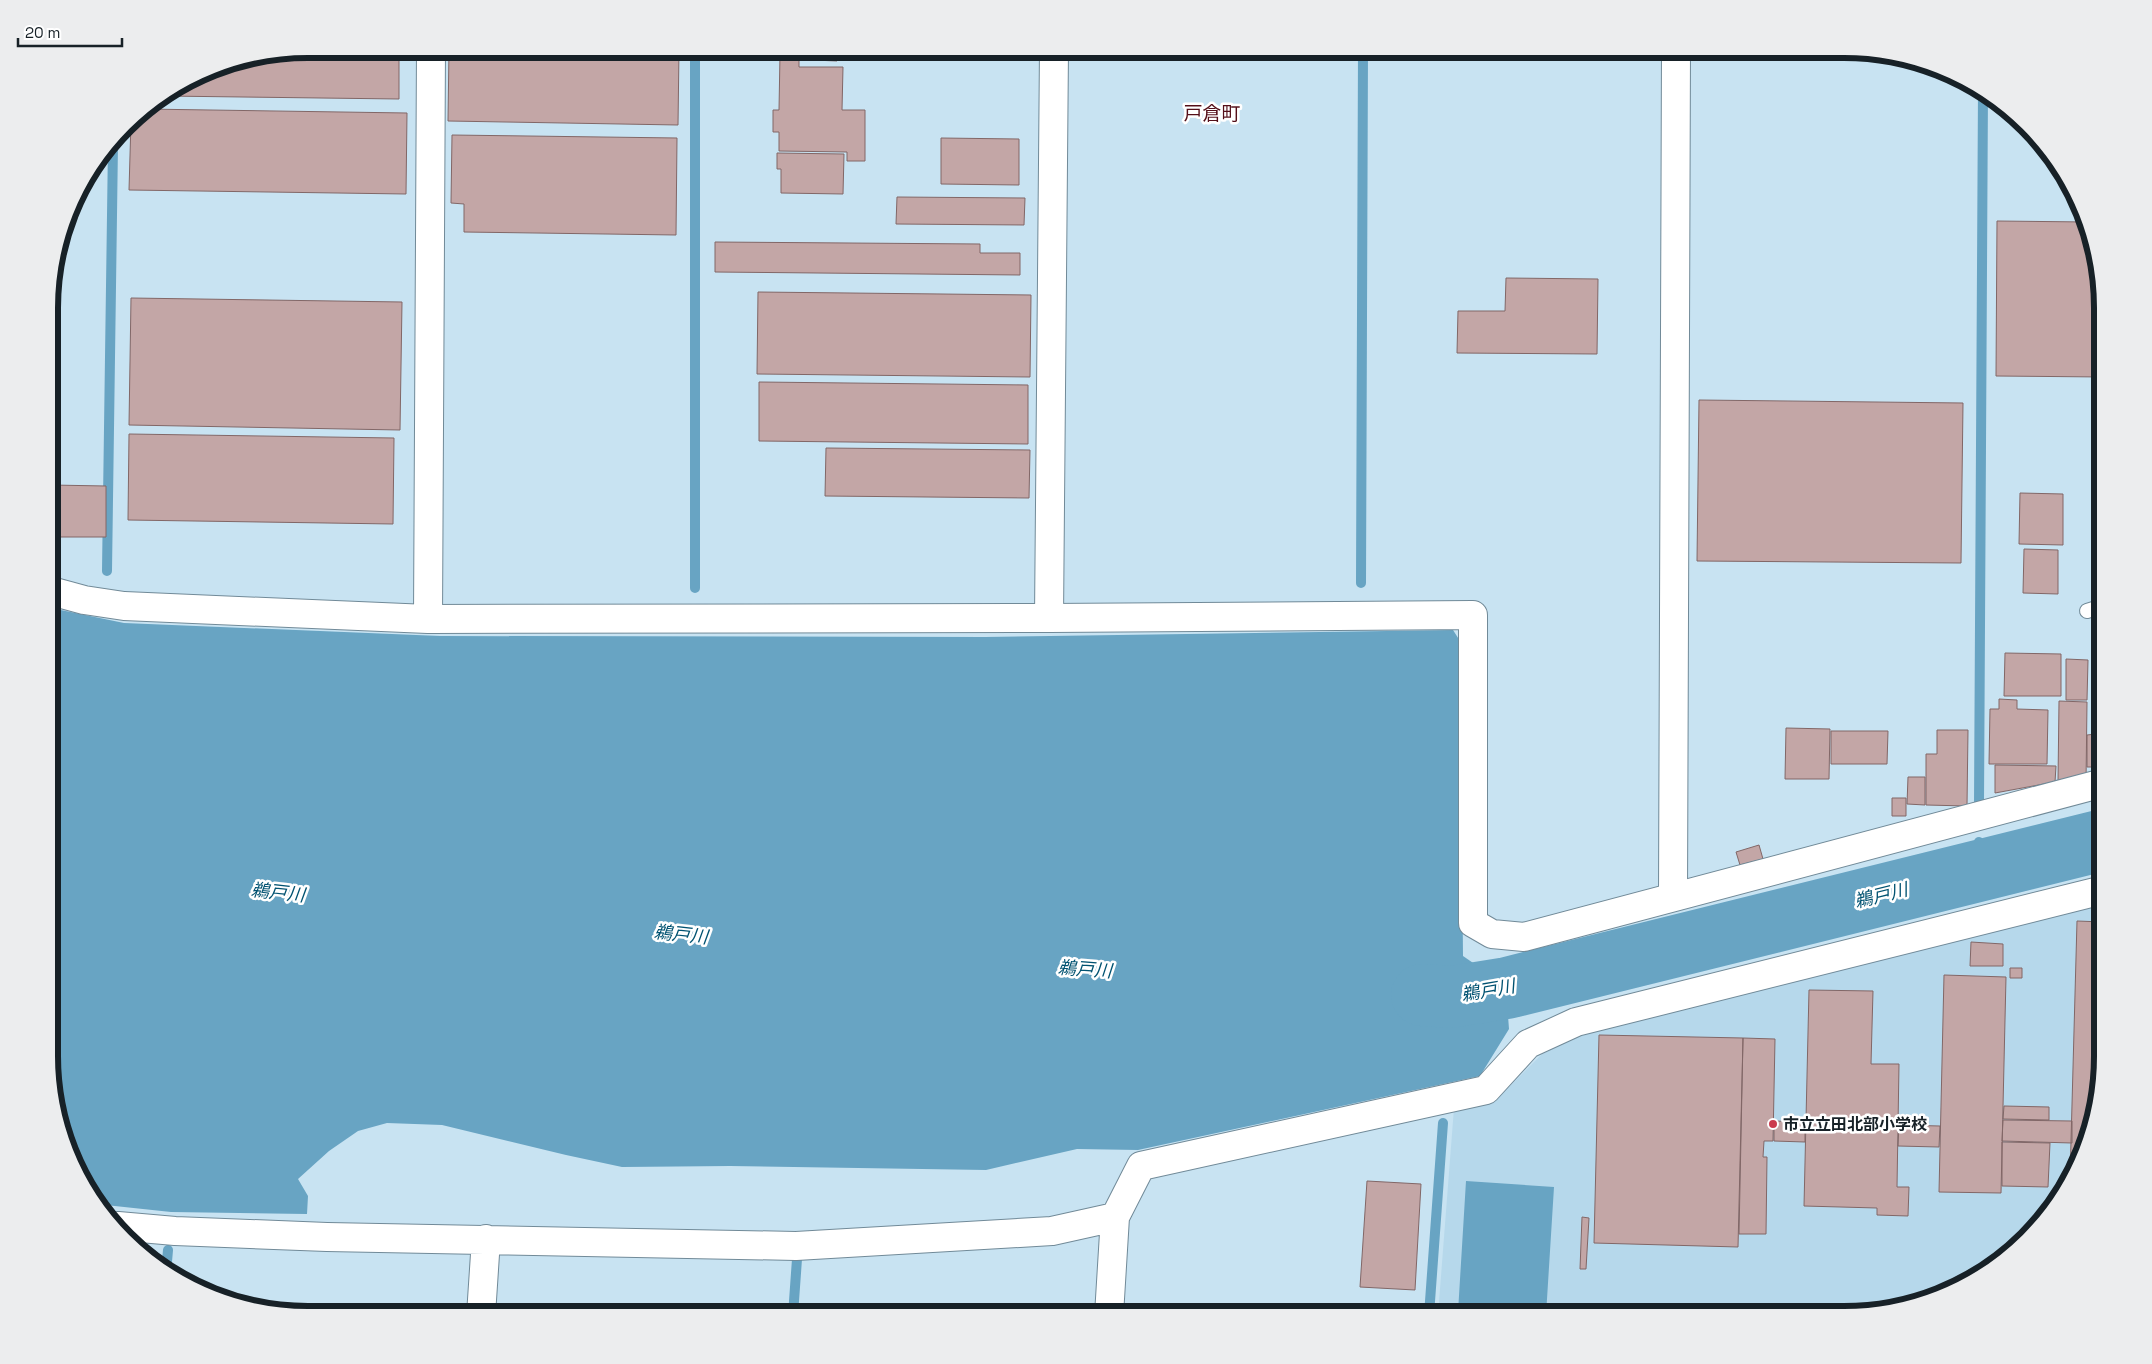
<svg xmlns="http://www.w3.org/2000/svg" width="2152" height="1364" font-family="'Space Grotesk','Noto Sans JP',sans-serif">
	<rect width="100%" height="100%" fill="#c8e3f2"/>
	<!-- built -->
	<path fill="#b6d8eb" d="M2103,903V1073L2090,1140L2060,1200L2027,1240L1974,1281L1912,1306L1861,1315H1438L1454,1108L1497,1099L1542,1054L1595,1028Z"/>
	<!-- water -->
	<path fill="#68a4c3" d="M51,608L124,623L440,636L985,637L1453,630L1460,641L1463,956L1479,967L1504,963L1509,1029L1480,1076L1138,1150L1077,1149L986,1170L730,1166L622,1167L566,1155L442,1125L387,1123L358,1131L329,1151L298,1179L308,1196L307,1214L171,1212L96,1204L92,1200L63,1140L51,1090Z
		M1466,1181L1554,1187L1546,1315L1458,1312Z"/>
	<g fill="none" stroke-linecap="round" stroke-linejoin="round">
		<!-- stream -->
		<path stroke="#68a4c3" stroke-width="10" d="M695,49V588
			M107,571L113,144
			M1361,583L1363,49
			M1979,804L1983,89
			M1978,871L1979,842
			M166,1273L168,1250
			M793,1315L797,1259
			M1429,1315L1443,1123"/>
		<!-- river -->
		<path stroke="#68a4c3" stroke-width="62" d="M1422,995L1451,997L1507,988L2103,840"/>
	</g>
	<!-- building -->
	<path fill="#c3a6a6" stroke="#826767" d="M307,49H399V99L164,96L209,68Z
		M449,49H679L678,125L448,121Z
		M756,49H838L837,61L813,60V54H799V67H843L842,110H865V161H847V152L779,151V132H773V110H779L780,54H756Z
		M144,109L407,113L406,194L129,190L131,121L137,113Z
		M452,135L677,138L676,235L464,232V204L451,203Z
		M941,138L1019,139V185L941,184Z
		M777,153L844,154L843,194L781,193V169H777Z
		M897,197L1025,198L1024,225L896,224Z
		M1997,221L2087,222L2094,240L2103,291V377L1996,376Z
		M715,242L980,244V253H1020V275L715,272Z
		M1506,278L1598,279L1597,354L1457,353L1458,311H1505Z
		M758,292L1031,295L1030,377L757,374Z
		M131,298L402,302L400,430L129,425Z
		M759,382L1028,385V444L759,441Z
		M1699,400L1963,403L1961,563L1697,561Z
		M129,434L394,438L393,524L128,520Z
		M826,448L1030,450L1029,498L825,496Z
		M51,485L106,486V537H51Z
		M2020,493L2063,494V545L2019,544Z
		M2024,549L2058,550V594L2023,593Z
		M2005,653L2061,654V696H2004Z
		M2066,659L2088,660L2087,700H2066Z
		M1999,699L2017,700V709L2048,710L2047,764H1989L1990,709H1999Z
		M2059,701L2087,702L2086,783L2058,782Z
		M2103,710V732L2099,711Z
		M1786,728L1830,729L1829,779H1785Z
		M1937,730H1968L1967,806L1926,805V754H1937Z
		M1831,731H1888L1887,764H1831Z
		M2096,734L2095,767H2087V735Z
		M1995,765L2056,766L2055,782L1995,793Z
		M1908,777H1925V805L1907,804Z
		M1892,798H1906V816H1892Z
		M1759,845L1763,859L1740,865L1736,852Z
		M2077,921L2103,922V1073L2090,1140L2070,1178Z
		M1971,942L2003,944V966H1970Z
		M2010,968H2022V978H2010Z
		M1944,975L2006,977L2001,1193L1939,1192Z
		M1809,990L1873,991L1871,1064H1899L1897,1187H1909L1908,1216L1877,1215V1208L1804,1206Z
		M1599,1035L1743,1038L1738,1247L1594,1243Z
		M1743,1038L1775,1039L1773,1141H1764L1763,1157H1767L1766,1234H1739Z
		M2004,1106L2049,1107V1120L2003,1119Z
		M2003,1120L2072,1121V1143L2002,1141Z
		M1774,1121L1805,1122V1142L1774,1141Z
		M1899,1125L1940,1126L1939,1147L1898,1146Z
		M2002,1142L2050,1143L2048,1187L2002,1186Z
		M1367,1181L1421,1184L1415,1290L1360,1287Z
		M1582,1217L1589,1218L1586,1269H1580Z"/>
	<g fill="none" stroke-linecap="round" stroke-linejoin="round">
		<defs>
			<path id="lane" d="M2087,611L2103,606"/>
			<path id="street" d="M51,591L84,600L124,606L428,619L1049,618L1054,49
				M1049,618L1473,615V923L1492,934L1524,937L2103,783
				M428,619L431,49
				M1673,897L1676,49
				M118,1226L175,1231L327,1237L796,1246L1052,1231L1115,1217
				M481,1315L486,1239
				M1109,1315L1115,1217L1141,1166L1486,1090L1528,1044L1576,1022L2103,890"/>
		</defs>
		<!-- lane casing -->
		<use href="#lane" stroke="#718a98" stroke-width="16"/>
		<!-- street casing -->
		<use href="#street" stroke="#718a98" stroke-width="30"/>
		<!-- lane -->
		<use href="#lane" stroke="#fff" stroke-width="14"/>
		<!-- street -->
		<use href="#street" stroke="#fff" stroke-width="28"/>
	</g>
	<!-- markers -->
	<circle fill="#cb3b4e" stroke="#fff" stroke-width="2" cx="1773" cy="1124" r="5"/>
	<g text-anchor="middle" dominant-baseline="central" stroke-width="5" stroke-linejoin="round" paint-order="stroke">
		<!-- poi labels -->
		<g font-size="16" font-weight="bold" fill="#172127" stroke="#fff" text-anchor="start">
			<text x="1783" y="1124">市立立田北部小学校</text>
		</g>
		<!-- water labels -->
		<g font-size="18" font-style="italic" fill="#005271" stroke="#fff">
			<text transform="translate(278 892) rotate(6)">鵜戸川</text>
			<text transform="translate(1881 895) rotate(-14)">鵜戸川</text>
			<text transform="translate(681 934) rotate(6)">鵜戸川</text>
			<text transform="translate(1085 969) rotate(4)">鵜戸川</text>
			<text transform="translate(1488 990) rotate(-10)">鵜戸川</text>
		</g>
		<!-- quarter labels -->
		<g font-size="19" fill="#540f19" stroke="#fff">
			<text x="1212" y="113">戸倉町</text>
		</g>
	</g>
	<!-- crop -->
	<path d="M0 0H2152V1364H0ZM308 58H1844A250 250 0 0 1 2094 308V1056A250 250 0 0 1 1844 1306H308A250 250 0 0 1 58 1056V308A250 250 0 0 1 308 58Z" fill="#ecedee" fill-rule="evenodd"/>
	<path fill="none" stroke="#172127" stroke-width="6" d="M308 58H1844A250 250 0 0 1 2094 308V1056A250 250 0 0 1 1844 1306H308A250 250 0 0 1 58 1056V308A250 250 0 0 1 308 58Z"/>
	<!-- scale -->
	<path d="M18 38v8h104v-8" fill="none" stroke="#172127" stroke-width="2.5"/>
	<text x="25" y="38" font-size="15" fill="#172127" stroke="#ffffff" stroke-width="4" paint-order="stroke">20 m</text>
</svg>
